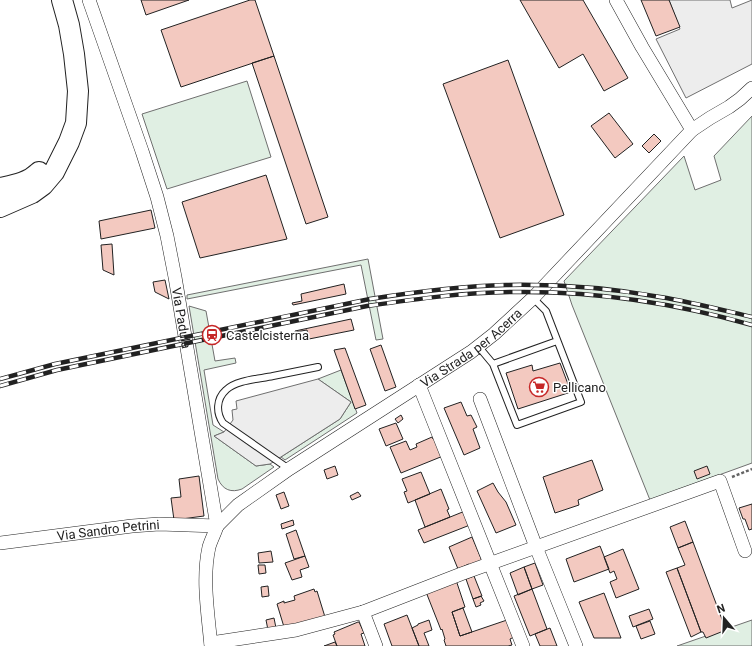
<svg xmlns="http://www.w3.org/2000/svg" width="752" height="646" font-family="Roboto,sans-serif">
	<rect width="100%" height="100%" fill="#fff"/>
	<!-- green -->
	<path fill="#e0efe3" stroke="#6f6f6f" d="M247,81L271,157L167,189L142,114Z
		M752,116V463L650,500L572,305L564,281L684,156L695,190L721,180L714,156Z
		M368,259L383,339L376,340L361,265L187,299V295Z
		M189,306L206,311L215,361L235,358L236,363L204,370L213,425L224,432L214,436L256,466L270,464L274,467L242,489C231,493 223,490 218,479Z
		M341,370L357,413L285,460L281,457L340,419L351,402L318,379Z
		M752,620V646H677Z"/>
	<!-- parking -->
	<path fill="#ededed" stroke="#6f6f6f" d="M669,0H730L732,8L752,0V64L686,98L656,39L680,29Z
		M318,379L351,402L340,419L270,464L256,466L214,436L224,432L233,420L232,410L237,409L236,401Z"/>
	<!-- building -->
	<path fill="#f3c9c0" stroke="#222" d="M141,0H189L146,15Z
		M250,0H255L274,56L181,87L161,30Z
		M520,0H583L628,78L604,91L583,54L559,68Z
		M641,0H669L680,27L656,36Z
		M274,56L328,217L306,224L252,63Z
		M508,60L564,215L500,238L443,84Z
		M609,113L633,144L615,158L591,126Z
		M654,134L661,141L649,153L642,146Z
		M266,175L287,239L200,258L182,202Z
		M151,210L155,228L101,239L99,221Z
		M112,244L114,275L103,270L101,245Z
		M165,280L169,299L155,292L153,282Z
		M344,284L346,294L293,305L292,303L302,301L301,294Z
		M351,319L354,330L309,339L307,330L295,332V331Z
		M381,345L396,387L385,391L370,349Z
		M345,348L366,405L355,409L334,350Z
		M560,363L571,392L518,409L506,373L532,365L533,371Z
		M461,402L467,416L471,415L477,427L473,429L480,448L464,455L444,408Z
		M401,415L403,419L398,423L395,419Z
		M396,423L403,439L386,446L379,429Z
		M432,437L433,439L435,438L443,456L401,473L390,447L406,441L410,450L417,447L416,444Z
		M592,460L603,490L578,500L579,505L555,513L543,477Z
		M335,466L338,475L327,479L324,470Z
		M707,466L710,474L697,479L694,471Z
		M421,472L430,494L408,503L404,492L407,491L402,479Z
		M199,476L204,516L174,520L171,498L181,497L179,479Z
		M493,483L498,492L506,502L516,525L496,533L477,491Z
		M441,489L449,509L447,510L450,517L425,527L415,500Z
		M284,492L289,506L281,509L276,495Z
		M358,492L361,496L352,500L350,496Z
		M752,504V529L749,530L745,519H743L739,508Z
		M465,511L470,525L424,543L418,530Z
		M293,520L294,525L282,529L281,524Z
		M685,521L693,542L678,548L670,527Z
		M296,530L305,556L294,559L286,534Z
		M472,537L482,561L470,566L469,564L458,569L449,547Z
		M693,542L726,630L706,638L703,632H701L677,568L685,565L678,548Z
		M600,546L609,569L574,582L566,559Z
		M623,549L639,589L616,598L610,582L617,579L614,571L610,573L604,557Z
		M271,551L273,562L259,563L258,553Z
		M305,556L309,567L300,570L302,577L292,580L285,563Z
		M535,563L543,585L532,589L524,567Z
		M258,565H265L266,573L259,574Z
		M524,567L532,589L518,595L510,573Z
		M677,568L701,632L691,637L666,572Z
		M474,576L482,596L473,599L466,579Z
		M456,580L465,607L452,612L460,636L507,620L514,637L510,639L512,645L508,646H446L444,640L445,639L442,629L441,630L426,592Z
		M268,586L269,596L262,597L261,587Z
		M314,589L315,592L317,591L325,617L284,627L277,604L284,601V603L295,600L294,596Z
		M532,589L547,629L530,636L514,596Z
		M604,593L621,638H594L579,602Z
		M481,596L484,601L480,603L481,605L476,607L473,599Z
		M463,608L472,632L460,636L452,612Z
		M649,609L653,619L633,627L629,616Z
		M407,615L419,646H392L384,624Z
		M274,618L276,628L268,630L266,620Z
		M429,620L432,630L424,633L429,646H419L412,628L418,625V624Z
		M650,621L655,634L641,639L636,626Z
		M358,622H359L364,633L361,634L365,646H337L333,635L335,634L334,632Z
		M550,628L557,646H540L535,634Z
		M335,642L337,646H324Z"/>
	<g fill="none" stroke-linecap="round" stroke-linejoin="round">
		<defs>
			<path id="service" d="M478,346L493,364L517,425L581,402L546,311L533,298
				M493,364L557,341
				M289,469L223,423C216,413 216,399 226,390C236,380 259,379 273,376C288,373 303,370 318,367"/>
			<g id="minor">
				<path id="s1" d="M89,0L142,151L157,197L167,236L175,277L217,526C215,533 211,540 209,547C202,579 208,613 211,646"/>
				<path d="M616,0L642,47L692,130"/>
				<path d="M419,385L523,646"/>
				<path d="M480,399L536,547L576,646"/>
				<path id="s2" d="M217,526L238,505L289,469L471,352L494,334L533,298L692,130L710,118L729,107L740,99L752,88"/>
				<path id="s3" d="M0,543L132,526L159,524L217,526"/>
				<path d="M363,612L376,646"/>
				<path d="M211,643L296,630L363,612L461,574L720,481L745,551"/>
			</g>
			<path id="primary" d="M0,188C14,185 28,183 39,172
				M0,207L32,193L43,185L54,172L69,142L76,123L78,91L74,54L69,25L62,0"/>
		</defs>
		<!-- service casing -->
		<use href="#service" stroke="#222" stroke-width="8"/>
		<!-- minor casing -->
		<use href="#minor" stroke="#222" stroke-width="14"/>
		<!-- primary casing -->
		<use href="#primary" stroke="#222" stroke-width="22"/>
		<!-- path -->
		<path stroke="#646464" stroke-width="2.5" stroke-dasharray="3 2" stroke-linecap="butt" d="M732,477L752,469"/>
		<!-- service -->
		<use href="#service" stroke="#fff" stroke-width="6"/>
		<!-- minor -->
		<use href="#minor" stroke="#fff" stroke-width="13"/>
		<!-- primary -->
		<use href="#primary" stroke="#fff" stroke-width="20"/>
		<defs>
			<path id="rail" d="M0,379L55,364L370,299C415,292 460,286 506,285C557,284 610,288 660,297C691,302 722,310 752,317
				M0,386L57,370L367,306C416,299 466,292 515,292C595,291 675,303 752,325"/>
		</defs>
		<!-- rail casing -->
		<use href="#rail" stroke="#222" stroke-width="4.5"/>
		<!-- rail -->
		<use href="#rail" stroke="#fff" stroke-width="3" stroke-dasharray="9" stroke-linecap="butt"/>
	</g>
	<!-- icons -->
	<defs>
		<symbol id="station-ring" viewBox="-11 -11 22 22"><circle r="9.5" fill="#fff" stroke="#c62828" stroke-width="1.5"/><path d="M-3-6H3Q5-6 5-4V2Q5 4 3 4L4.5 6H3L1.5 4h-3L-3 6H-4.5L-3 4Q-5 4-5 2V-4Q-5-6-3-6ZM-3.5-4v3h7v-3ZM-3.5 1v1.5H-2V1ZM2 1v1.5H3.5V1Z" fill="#c62828"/></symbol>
		<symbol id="supermarket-ring" viewBox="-11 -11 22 22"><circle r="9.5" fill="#fff" stroke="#c62828" stroke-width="1.5"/><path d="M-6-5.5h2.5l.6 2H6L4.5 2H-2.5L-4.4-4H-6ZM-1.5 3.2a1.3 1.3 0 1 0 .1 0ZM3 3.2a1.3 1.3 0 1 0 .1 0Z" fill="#c62828"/></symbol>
	</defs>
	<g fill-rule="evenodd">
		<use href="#station-ring" x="201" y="324" width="22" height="22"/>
		<use href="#supermarket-ring" x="528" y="376" width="22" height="22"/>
	</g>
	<g text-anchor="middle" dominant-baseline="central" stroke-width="3" stroke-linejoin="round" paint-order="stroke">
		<!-- street labels -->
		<g font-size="13" fill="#222" stroke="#fff">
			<text stroke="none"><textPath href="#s1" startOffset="332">Via Padula</textPath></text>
			<text stroke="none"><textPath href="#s2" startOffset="311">Via Strada per Acerra</textPath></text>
			<text stroke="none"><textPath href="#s3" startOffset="109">Via Sandro Petrini</textPath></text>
		</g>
		<!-- poi labels -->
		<g font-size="13" fill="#222" stroke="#fff" text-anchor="start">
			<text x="226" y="335">Castelcisterna</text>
			<text x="553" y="387">Pellicano</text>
		</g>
	</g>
	<!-- north arrow -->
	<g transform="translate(724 618) rotate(341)" stroke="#ffffff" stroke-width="3" paint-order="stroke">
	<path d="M0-3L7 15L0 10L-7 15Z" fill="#222222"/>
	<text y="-6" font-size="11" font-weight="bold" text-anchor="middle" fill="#222222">N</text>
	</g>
</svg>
